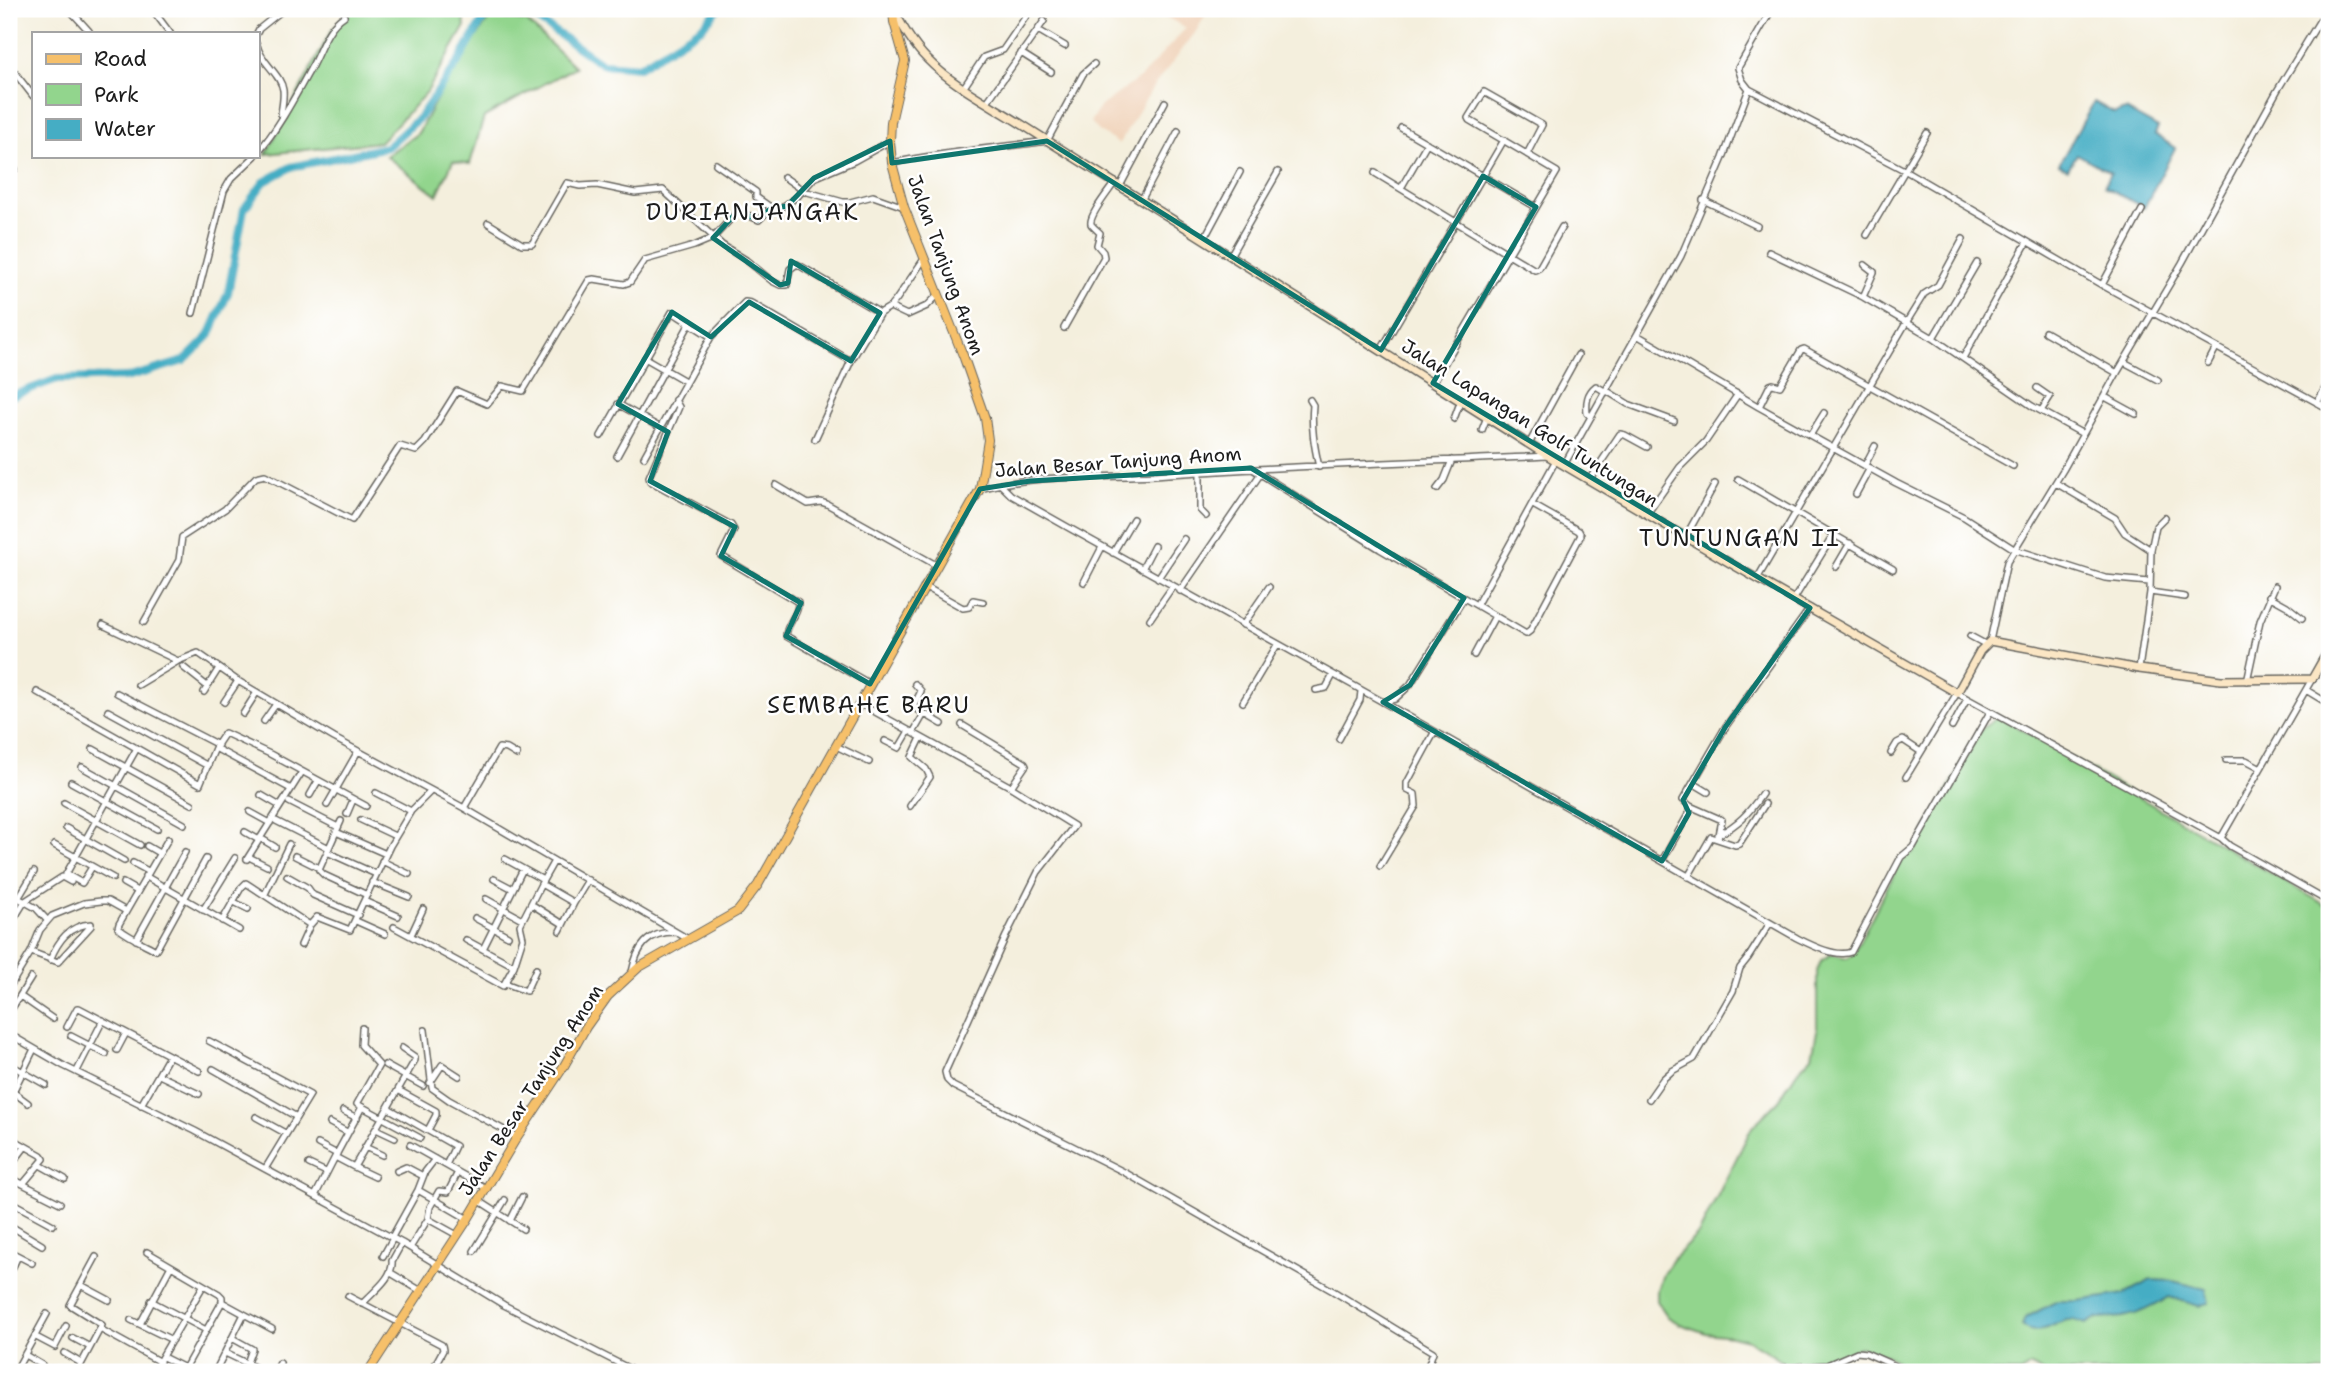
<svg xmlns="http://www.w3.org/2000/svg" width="2338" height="1381" font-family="'Shantell Sans',sans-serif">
	<rect width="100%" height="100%" fill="#fff"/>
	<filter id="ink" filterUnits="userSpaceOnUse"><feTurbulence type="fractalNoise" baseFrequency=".0143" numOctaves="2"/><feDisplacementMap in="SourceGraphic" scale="14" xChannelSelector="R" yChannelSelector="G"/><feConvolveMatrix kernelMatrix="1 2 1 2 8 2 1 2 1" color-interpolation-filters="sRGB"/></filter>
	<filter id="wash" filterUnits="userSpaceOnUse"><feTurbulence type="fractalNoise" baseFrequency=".00686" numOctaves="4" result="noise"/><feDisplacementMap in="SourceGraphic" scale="28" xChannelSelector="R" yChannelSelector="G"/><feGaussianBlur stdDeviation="1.57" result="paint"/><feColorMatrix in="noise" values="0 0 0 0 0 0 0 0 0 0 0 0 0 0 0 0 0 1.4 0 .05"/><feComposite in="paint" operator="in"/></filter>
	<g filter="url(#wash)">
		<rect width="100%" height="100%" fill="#f4efdd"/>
		<!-- built -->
		<path fill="#f1d5bd" d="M1152,9H1209L1195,33L1153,87L1119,144L1101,133L1090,122L1101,106L1141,77L1186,28Z"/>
		<!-- green -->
		<path fill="#92d58d" stroke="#577854" stroke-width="2" d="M351,9H462L465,26L427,92L380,142L266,154L331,31Z
			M490,17L526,21L575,67L484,117L470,164L453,161L437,195L386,156L418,133L444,85Z
			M1997,718H2002L2329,907V1372H2043L2030,1366L2021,1372H1915L1885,1355L1859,1347L1831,1362L1788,1365L1748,1340L1731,1336L1706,1333L1680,1324L1668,1317L1657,1301V1290L1663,1274L1674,1258L1699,1233L1752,1127L1779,1100L1796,1073L1812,1056L1817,1031V971L1821,961L1831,954L1847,958L1853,954L1901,860L1914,852L1981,729Z"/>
		<!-- water -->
		<path fill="#45adc4" stroke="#306470" stroke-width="2" d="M2094,102L2114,113L2126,110L2158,128L2155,134L2175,148L2144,208L2104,186L2111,173L2077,154L2068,169L2059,164Z
			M2151,1280L2173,1281L2206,1289L2209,1304L2199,1306L2169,1297C2156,1306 2139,1314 2123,1317C2107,1319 2101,1314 2086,1324C2081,1323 2074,1319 2068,1320C2052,1322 2038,1339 2022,1326L2025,1318L2057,1301H2078L2124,1294Z"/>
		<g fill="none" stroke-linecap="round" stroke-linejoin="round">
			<!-- river -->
			<path stroke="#45adc4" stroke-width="8" d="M522,9L602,64L639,67L701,28L718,9
				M9,397L57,379L130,377L184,361L209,336L228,293L244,209L264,182L291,167L387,147L419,118L461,58L489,9"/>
		</g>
	</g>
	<g filter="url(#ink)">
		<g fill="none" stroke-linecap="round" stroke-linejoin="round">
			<defs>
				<path id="street" d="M69,9L89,31
					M152,9L170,33
					M1772,9L1738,68L1742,80L1749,89L1906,171L2102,285L2329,409
					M1038,30L1065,46
					M257,33L259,29L284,9
					M257,45C261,63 281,74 283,90C284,98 282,106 281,114
					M1021,53L1051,72
					M12,69L33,96
					M964,87L984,57L1003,50L1031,9
					M987,102L1044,21
					M1401,128L1536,207
					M257,153C279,128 296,95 312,66C321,49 327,27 344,16
					M9,161L15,169
					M892,163C943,152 995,148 1047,141L1083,74L1094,64
					M716,164L756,192V197L776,211L797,197L814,178L854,161L890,141
					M1375,173L1535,270L1539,268L1562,227
					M784,177L804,191L843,202H850L873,196L904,207
					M1120,186L1165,102
					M1401,188L1427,143
					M1142,199L1178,131
					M1703,200L1757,226
					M488,223L522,244H532L567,183L580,186L597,185L635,193L663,190L722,245L746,260L772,281L780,285H787L790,269L797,264L880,313
					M1867,235L1927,133
					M1204,239L1240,172
					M1769,252L1863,297L1933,338L2032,406L2083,434
					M1230,256L1278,172
					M2102,285L2142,210
					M1863,297L1874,272L1865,265
					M890,307L907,315L927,306L938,295
					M193,313L224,191L231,179L255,156
					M1064,328L1104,257L1103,252L1097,245L1100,233C1099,232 1092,226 1091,224C1089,215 1110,190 1115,182
					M2045,332L2117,373
					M1637,335L1759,407L1896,483L1964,517L2014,549L2105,578L2149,582
					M1933,338L1977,263
					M1381,350L1504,140
					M645,358L685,381
					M1963,358L2027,242
					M2124,362L2158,380
					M2208,363L2216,348
					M1433,383L1557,172L1469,120L1468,118L1484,92L1542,125L1527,154
					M2037,388L2050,397L2041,411
					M1607,391L1628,404L1674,421
					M2105,397L2136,414
					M675,400L679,407L649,477L650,481L731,525L734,530L721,556L798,602C799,614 786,624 786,636L870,684
					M1310,400L1313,405C1311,427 1314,445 1319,467
					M2317,403L2329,381
					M618,404L659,427
					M1759,407L1770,385L1773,384L1780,386L1801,350L1804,349L2013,466
					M1591,417L1587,413C1586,402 1587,393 1596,386L1606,392
					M1454,419L1461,400
					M1482,430L1487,417
					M1811,434L1824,413
					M601,436L672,312L711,337
					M815,439L851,361L880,313L890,307L896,300L924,259
					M1529,444L1578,355
					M617,456L690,323
					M644,457L711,337L745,302L751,303L851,361
					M1564,465L1681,256L1723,158L1749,89
					M1865,465L1875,446
					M1251,468L1380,549L1526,634L1530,631L1581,535L1579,531L1533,505
					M1200,471V510L1206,516
					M1738,479L1893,569
					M1589,480L1620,434L1625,435L1647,447
					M2056,483L2115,518L2125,533L2151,550L2150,592L2139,669
					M1000,484L1011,495L1071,529L1383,702L1797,938C1811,945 1836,958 1851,952L1901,857L1913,847L1990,712
					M776,485L808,504L821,502L827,504L936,565
					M980,489C1035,474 1097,478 1155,475C1286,466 1417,462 1549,456
					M1437,489L1444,480L1452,460
					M1856,494L1870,468
					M1647,514L1680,467L1706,441L1738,394
					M1686,536L1715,484
					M2151,550L2156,526L2165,517
					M1113,553L1133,519
					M1836,567L1850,543
					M1142,569L1154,546
					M1158,578L1184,539
					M1757,579L1906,323L1924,294L1938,285L1963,239
					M1084,582L1102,547
					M924,586L963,608L969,607L973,600L983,602
					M1180,591L1259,476
					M2150,592L2185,597
					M2269,596L2287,606L2302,618
					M1794,599L1834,534
					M1477,604L1556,460
					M1150,619L1173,586
					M144,622L179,560L182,537L225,509L256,477L265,475L352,520L400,446L416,451L425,442L457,391L487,404L502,386L523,391L589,280L594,279L624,284L630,282L645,260L694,246L713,238L738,211L759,220L770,209
					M103,625L178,661
					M1243,625L1269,587
					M1970,636L1985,644
					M1990,641L2007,562L2063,470L2117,373L2182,263L2277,91L2320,20L2329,13
					M1474,655L1495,616
					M183,667L207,686
					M2312,679L2221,838L2230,846L2329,902
					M2247,681L2260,621L2275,586
					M915,684L921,691L913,707L942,724
					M138,685L178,661L198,653L238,681L334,738L464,808L688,939
					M1316,690L1326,688L1333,675
					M2306,690L2329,704
					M37,692L200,784L215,748L225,733L270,754L366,806
					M204,692L219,668
					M117,693L218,745
					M224,702L238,681
					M1243,702L1277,645
					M1383,702L1395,699L1410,685L1464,598
					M859,703L1011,787L1074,826L1038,872L1006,936L945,1072L947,1080L953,1086L1124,1172L1333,1291L1433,1352L1426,1372
					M108,711L208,766
					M243,714L257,692
					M264,721L276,704
					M962,725L1025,763L1026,765L1011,787
					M1952,727L1967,699
					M913,733L924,714
					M1339,739L1360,700L1361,691
					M885,741L899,748L909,731
					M836,746L869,762
					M215,748L291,789
					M93,749L192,804
					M1891,753L1897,743L1903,740L1921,752
					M2226,760H2246L2261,768
					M82,767L184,824
					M1906,777L1957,693L2221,838
					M71,782L157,829
					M1693,783L1708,792
					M376,793L411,811
					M261,795L280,806
					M310,795L318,781
					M289,802L338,827
					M64,803L140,845
					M327,805L358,751
					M910,806L930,777L926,769L912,757L921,738
					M464,808L499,748L507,749L517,755
					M250,812L270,823
					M347,814L353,800
					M361,820L395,836
					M276,821L329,848
					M341,821L319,870L324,875L367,895
					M66,828L124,861
					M245,832L259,840
					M336,832L386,854
					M1718,835C1739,824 1748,814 1762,794
					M1719,835L1722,820L1690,806L1683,800L1726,726L1810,608
					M260,838L275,847
					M168,839L119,924L118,928C129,937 143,943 156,950L206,859
					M54,845L113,878
					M147,846L159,853
					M327,852L376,874
					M295,856L319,868
					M249,857L267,866
					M247,859L302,772
					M505,859L543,880
					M382,861L409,874
					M554,861L541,884L574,903L588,880
					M1662,861L1689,813L1690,806
					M133,863L148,871
					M1380,866L1416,806L1415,794L1407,790V783L1434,733
					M92,867L82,883L66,874L137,748
					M145,876L239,930
					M287,876L308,888L313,895L358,915
					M1688,877L1711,837L1735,845L1739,844L1765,804
					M494,879L513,889
					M372,882L409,897
					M123,883L137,891
					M9,893L36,908L47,920
					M265,894L289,844
					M19,897L34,872
					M486,899L522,919
					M364,901L398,916
					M234,902L248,909
					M531,904L563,924
					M203,910L235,858
					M475,918L508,936
					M222,921L241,888L246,883L310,925
					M356,921L385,934
					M9,927L25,901L62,877L71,882
					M394,927L503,986L514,966L523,938L520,925L541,884
					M560,931L574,903
					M411,935L423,909
					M136,940L185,852
					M466,940L514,966
					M301,945L310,925L317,917L350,930L390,846L411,811L431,791
					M483,949L523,869
					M31,952L58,962L91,926V924
					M50,960C58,941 69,925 91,924
					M632,972C637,947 647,932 675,932
					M505,983L526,991L536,969
					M9,988L31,952L40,930L52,916L84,903L101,901H108L126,911
					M20,996L53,1019
					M9,1013L31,978
					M67,1027L77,1008H79L199,1071
					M362,1028L361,1045L379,1065L357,1104L420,1138
					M425,1030L432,1088L449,1100L517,1137
					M9,1034L64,1066L195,1131L402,1243L504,1305L636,1372
					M71,1036L106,1054
					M209,1041L310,1095L265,1169
					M117,1050L126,1033
					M9,1064L46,1085
					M385,1065L423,1086
					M213,1069L295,1116
					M77,1071L103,1020
					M159,1075L199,1094
					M430,1083L442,1065L459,1076
					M9,1089L28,1103
					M398,1090L436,1111V1115L428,1130
					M1649,1099L1663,1079L1672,1071L1694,1059L1733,991L1740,968L1748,958L1770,923
					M9,1100L34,1049
					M141,1105L169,1056
					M388,1108L455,1146L446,1165
					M343,1111L357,1118
					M256,1117L285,1133
					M330,1123L347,1132
					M376,1129L395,1138
					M9,1137L41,1155L44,1159L23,1184
					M318,1144L337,1154
					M410,1145L486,1188
					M365,1147L382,1155
					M335,1157L362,1107
					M309,1164L326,1172
					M40,1165L65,1179
					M354,1167L375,1177
					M9,1168L25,1147
					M397,1171L406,1167L423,1176
					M9,1177L60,1203
					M418,1190L468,1219
					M315,1196L335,1157L354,1167L415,1060V1057L402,1048
					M478,1200L523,1229
					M9,1201L53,1225
					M428,1219L457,1235
					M510,1221L522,1197
					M9,1225L42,1245
					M392,1237L418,1190L425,1172L435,1159
					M410,1248L428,1219L430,1207L439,1191L448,1192L458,1172
					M9,1251L32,1263
					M474,1251L505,1200
					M147,1252L219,1294L222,1297V1302L244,1314L215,1372
					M383,1256L393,1238
					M11,1271L18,1256
					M391,1273L421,1291
					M81,1285L109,1300
					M348,1296L442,1345L443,1350L431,1372
					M151,1301L206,1330
					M362,1304C373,1292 394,1277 392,1261L402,1243
					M244,1314L272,1329
					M131,1320L172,1340
					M140,1324L171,1266
					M100,1329L160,1362
					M36,1337L55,1347L66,1326
					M73,1338L90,1347
					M232,1338L252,1349L247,1363
					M64,1353L81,1363
					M225,1353L265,1372
					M25,1355L42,1365
					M163,1357L193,1372
					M1783,1368L1827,1365L1857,1352L1866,1353L1909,1372
					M15,1372L47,1314
					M49,1372L51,1369L57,1372
					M77,1372L102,1325L70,1305L96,1257
					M153,1372L203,1286
					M183,1372L222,1302
					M275,1372L280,1363
					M2027,1372L2032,1369L2038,1372"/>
				<path id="secondary" d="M893,9C903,27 913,45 927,59C952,85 988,103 1018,122L1538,450L1735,566L1957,693L1980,651L1990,641L2139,669L2221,680L2312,679L2329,649"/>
				<path id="primary" d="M368,1372L468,1219L517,1137L564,1066L586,1027L608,996L638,968L738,911L758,885L980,489L988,440L985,418L964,358L904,207L892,163L890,141L891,122L905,61L894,22L893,9"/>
			</defs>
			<!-- street casing -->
			<use href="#street" stroke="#686660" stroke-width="8"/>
			<!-- secondary casing -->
			<use href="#secondary" stroke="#686660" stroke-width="10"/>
			<!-- primary casing -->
			<use href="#primary" stroke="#686660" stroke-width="10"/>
			<!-- street -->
			<use href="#street" stroke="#fff" stroke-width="5"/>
			<!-- secondary -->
			<use href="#secondary" stroke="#fbe6c4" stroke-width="7"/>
			<!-- primary -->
			<use href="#primary" stroke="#f6c06b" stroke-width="8"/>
		</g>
	</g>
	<!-- marked area -->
	<path fill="none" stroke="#0f766e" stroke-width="5" stroke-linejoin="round" d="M890,141L892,163L1047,141L1381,350L1483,176L1536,207L1433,383L1810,608L1726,726L1683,800L1689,813L1662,861L1383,702L1410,685L1464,598L1251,468L1030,481L980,489L870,684L786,636L801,603L721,556L735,527L650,481L668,432L618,404L672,312L711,337L749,302L851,361L880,313L791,261L788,283L780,285L713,238L738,211L758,220L770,209L787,206L814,178Z"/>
	<g text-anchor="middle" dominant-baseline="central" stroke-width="5" stroke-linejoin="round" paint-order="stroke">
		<!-- street labels -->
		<g font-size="19" fill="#1c1c1c" stroke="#fff">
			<text transform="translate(946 265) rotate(70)">Jalan Tanjung Anom</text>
			<text transform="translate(1530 423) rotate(32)">Jalan Lapangan Golf Tuntungan</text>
			<text transform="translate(1118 462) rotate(-4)">Jalan Besar Tanjung Anom</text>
			<text transform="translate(531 1090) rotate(-57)">Jalan Besar Tanjung Anom</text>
		</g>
		<!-- quarter labels -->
		<g font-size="23" letter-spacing="2" fill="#1c1c1c" stroke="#fff">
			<text x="753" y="212">DURIANJANGAK</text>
			<text x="1740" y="538">TUNTUNGAN II</text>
			<text x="869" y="705">SEMBAHE BARU</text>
		</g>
	</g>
	<!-- margin -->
	<rect width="2338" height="1381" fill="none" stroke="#fff" stroke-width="35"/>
	<!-- legend -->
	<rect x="32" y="32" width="228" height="126" fill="#ffffff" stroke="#a4a4a4" stroke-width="2"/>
	<rect x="46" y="54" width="35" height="10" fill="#f6c06b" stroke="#a4a4a4" stroke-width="2"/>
	<text x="94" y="66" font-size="21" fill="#1c1c1c">Road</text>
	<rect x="46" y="84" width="35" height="21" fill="#92d58d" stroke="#a4a4a4" stroke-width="2"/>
	<text x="94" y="102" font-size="21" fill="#1c1c1c">Park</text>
	<rect x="46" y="119" width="35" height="21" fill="#45adc4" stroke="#a4a4a4" stroke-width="2"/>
	<text x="94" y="136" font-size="21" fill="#1c1c1c">Water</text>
</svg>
